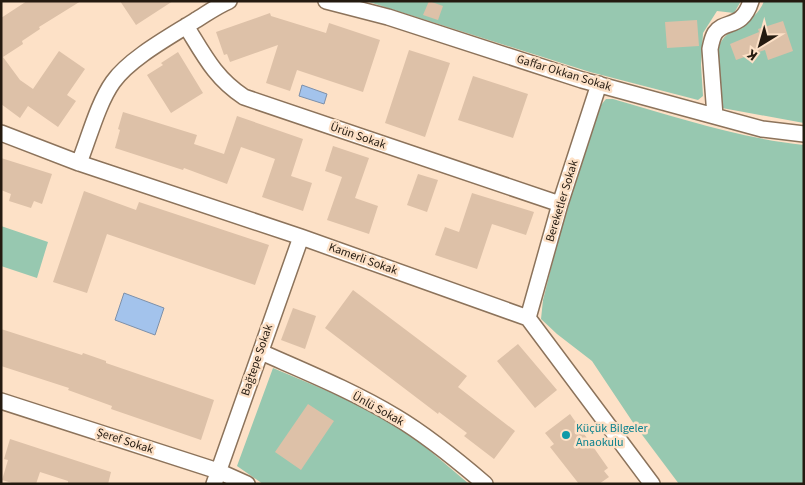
<svg xmlns="http://www.w3.org/2000/svg" width="805" height="485" font-family="'Source Sans 3',sans-serif">
	<rect width="100%" height="100%" fill="#fde1c7"/>
	<!-- green -->
	<path fill="#97c8b0" d="M366,1H741L734,13L717,11L703,33L701,65L703,96L698,100L590,72Z
		M764,1H804V123L722,108C720,91 714,63 719,47C725,26 755,26 764,1Z
		M606,99H613C676,117 739,138 804,145V484H679L634,424L592,361L557,334L541,319L543,300L563,221L601,105Z
		M1,226L48,242L37,278L1,266Z
		M273,368L356,403L409,433L469,484H263L237,466Z"/>
	<!-- water -->
	<path fill="#a3c3ec" stroke="#7d90aa" d="M302,85L327,94L324,104L299,96Z
		M124,293L164,308L155,335L115,320Z"/>
	<!-- building -->
	<path fill="#ddc1a8" d="M27,1H81L39,27L40,29L22,41L23,44L3,57L20,80L33,89L59,51L85,69L67,95L76,101L58,127L28,106L20,118L1,104V18Z
		M120,1H173L136,25Z
		M429,1L443,6L438,20L423,15Z
		M270,13L271,16L326,33L329,23L380,40L363,92L297,70L290,91L266,83L278,45L230,62L227,54L224,55L216,32Z
		M697,20L699,46L667,48L665,22Z
		M783,21L793,51L768,60L765,50L736,60L730,44L759,32L758,29Z
		M409,50L450,63L425,137L385,123Z
		M178,52L203,93L171,113L147,75L163,65L161,63Z
		M473,76L528,94L513,138L458,120Z
		M123,112L197,135L194,144L224,154L237,116L303,139L291,176L312,183L303,211L262,197L275,159L241,147L227,184L184,168L183,170L115,148L120,130L118,129Z
		M333,146L369,158L355,198L378,206L369,234L327,220L342,177L325,171Z
		M1,158L52,174L42,204L34,201L31,208L9,201L11,194L1,190Z
		M418,174L438,180L427,212L407,205Z
		M84,191L136,210L139,202L269,245L255,285L107,234L87,293L53,282Z
		M472,193L534,212L526,235L492,224L477,269L435,255L445,227L459,232Z
		M353,290L467,376L458,387L515,431L494,459L464,436L467,433L439,412L438,414L325,328Z
		M293,308L316,316L305,349L281,340Z
		M1,329L82,355L83,353L106,361V363L214,400L201,440L111,409L112,406L68,390L69,388L1,366Z
		M518,344L557,390L535,408L497,361Z
		M308,404L334,421L301,470L275,452Z
		M570,414L608,468L604,471L609,477L599,484H579L550,447L554,444L545,433Z
		M10,439L111,472L108,484H68V481L40,472L36,484H15L2,480L8,460L4,459Z"/>
	<g fill="none" stroke-linecap="round" stroke-linejoin="round">
		<defs>
			<path id="minor" d="M326,1L388,17L582,80L762,129L804,134
				M186,26C204,55 215,78 244,97L560,204
				M715,116L710,49C711,44 712,38 715,33C725,19 742,30 751,1
				M1,133L79,163L301,237L528,318L652,484
				M79,163C89,138 98,103 113,82C130,58 171,36 196,20C206,14 217,6 229,1
				M528,318L560,204L599,84
				M261,352C306,372 353,391 396,417C428,436 457,460 485,484
				M1,401L218,471L247,484
				M214,484L301,237"/>
		</defs>
		<!-- minor casing -->
		<use href="#minor" stroke="#8c735b" stroke-width="18"/>
		<!-- minor -->
		<use href="#minor" stroke="#fff" stroke-width="15"/>
	</g>
	<!-- markers -->
	<circle fill="#0f9aa8" stroke="#fde1c7" stroke-width="2" cx="566" cy="435" r="5"/>
	<g text-anchor="middle" dominant-baseline="central" stroke-width="5" stroke-linejoin="round" paint-order="stroke">
		<!-- street labels -->
		<g font-size="12" fill="#241a10" stroke="#fde1c7">
			<text transform="translate(564 73) rotate(17)">Gaffar Okkan Sokak</text>
			<text transform="translate(358 136) rotate(19)">Ürün Sokak</text>
			<text transform="translate(562 201) rotate(-73)">Bereketler Sokak</text>
			<text transform="translate(363 259) rotate(20)">Kamerli Sokak</text>
			<text transform="translate(257 360) rotate(-71)">Bağtepe Sokak</text>
			<text transform="translate(378 409) rotate(29)">Ünlü Sokak</text>
			<text transform="translate(125 441) rotate(18)">Şeref Sokak</text>
		</g>
		<!-- culture labels -->
		<g font-size="12" fill="#0d838f" stroke="#fde1c7" text-anchor="start">
			<text x="576" y="428">Küçük Bilgeler<tspan x="576" dy="14">Anaokulu</tspan></text>
		</g>
	</g>
	<!-- border -->
	<rect width="805" height="485" fill="none" stroke="#241a10" stroke-width="5"/>
	<!-- north arrow -->
	<g transform="translate(760 45) rotate(217)" stroke="#fde1c7" stroke-width="4" paint-order="stroke">
	<path d="M0-4L9 19L0 12L-9 19Z" fill="#241a10"/>
	<text y="-8" font-size="14" font-weight="bold" text-anchor="middle" fill="#241a10">K</text>
	</g>
</svg>
